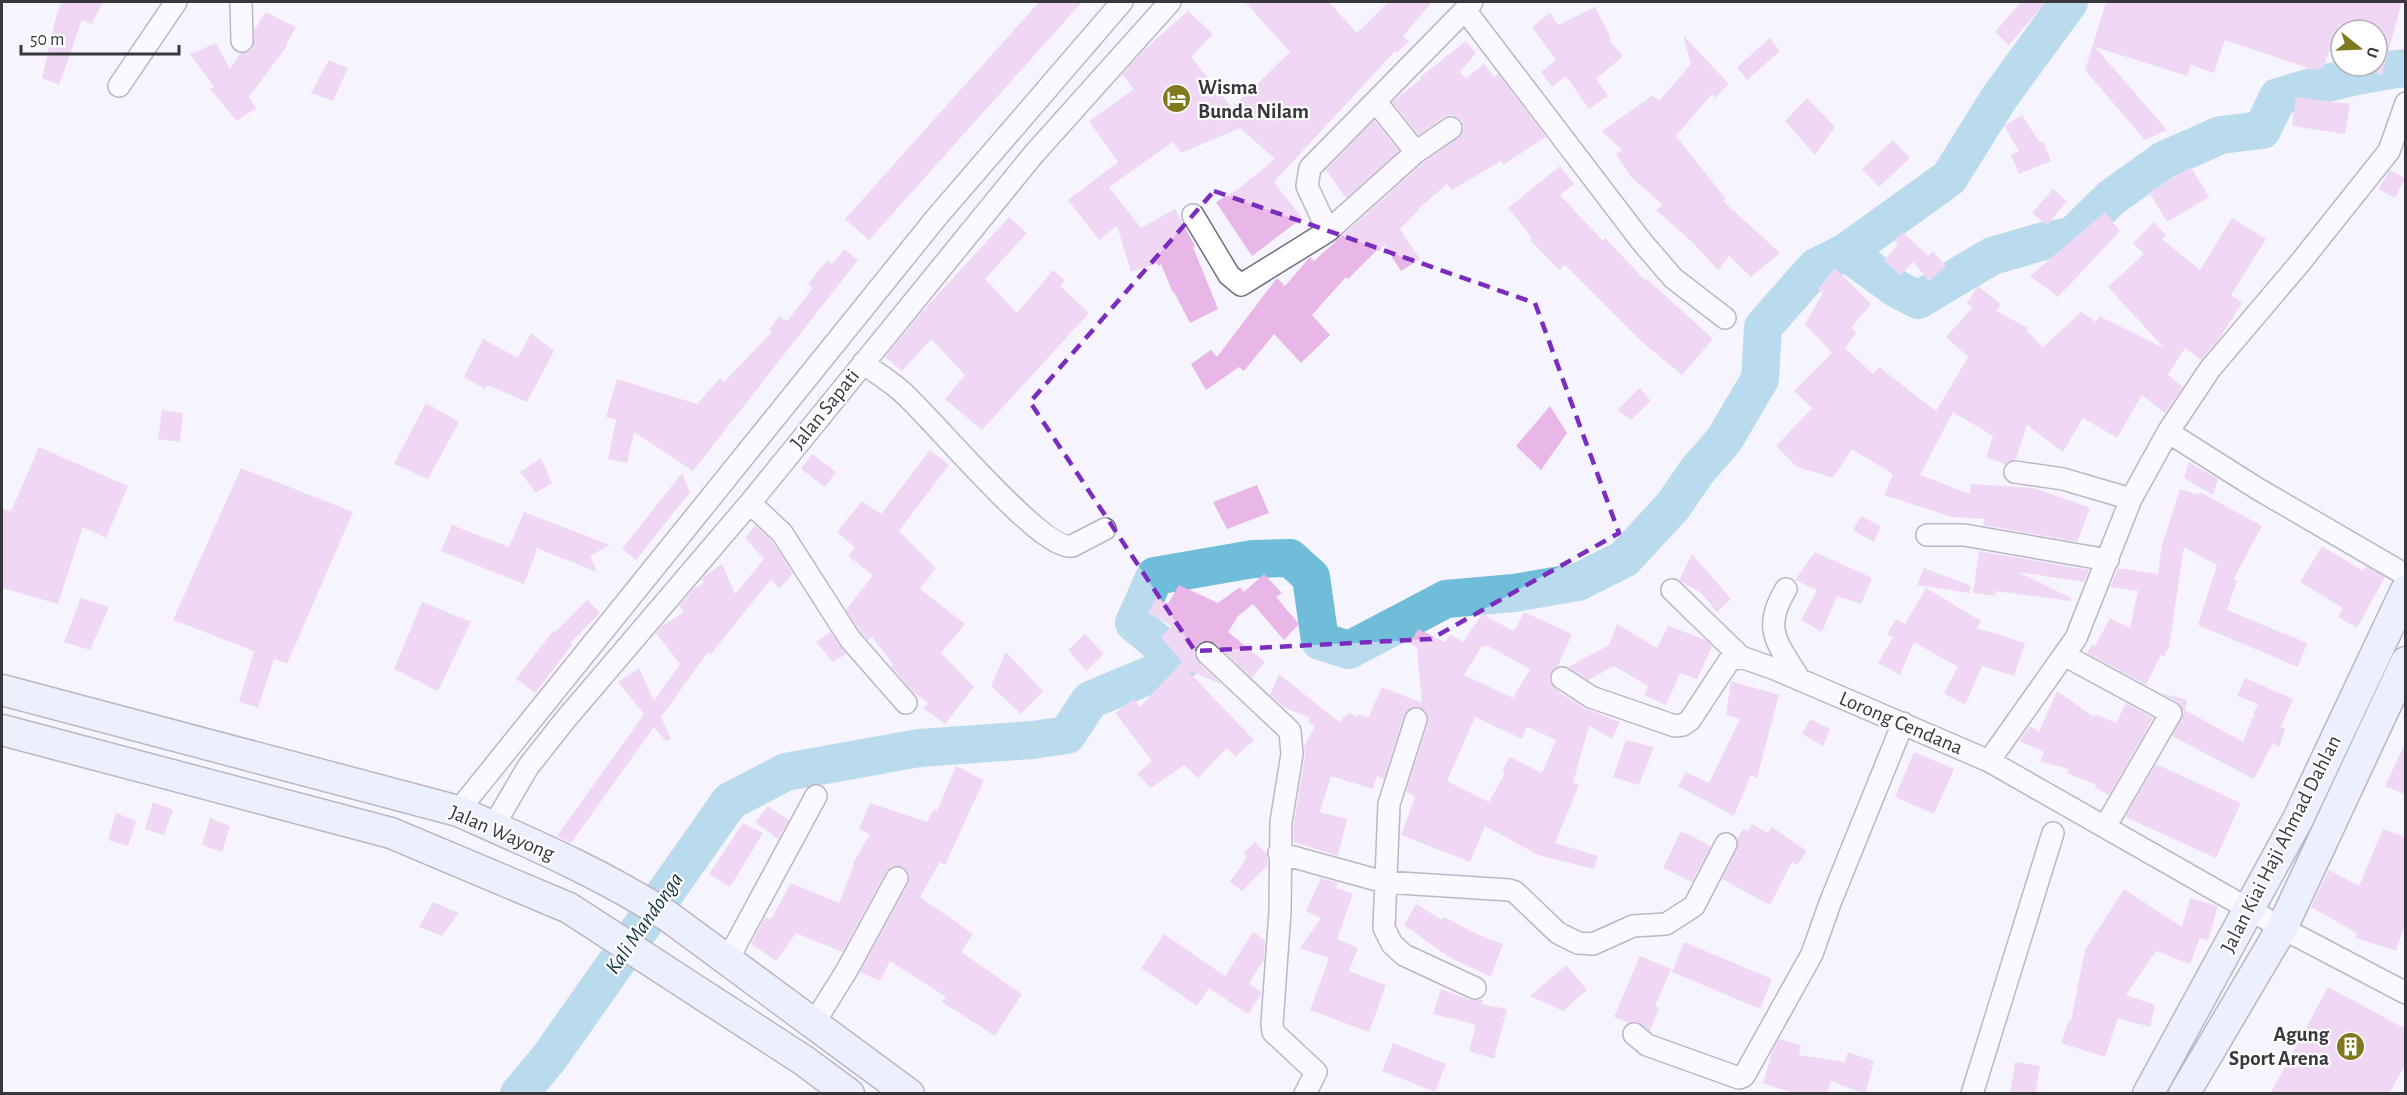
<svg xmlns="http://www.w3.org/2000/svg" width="2407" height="1095" font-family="'Alegreya Sans',sans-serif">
	<rect width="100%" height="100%" fill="#f5f4ff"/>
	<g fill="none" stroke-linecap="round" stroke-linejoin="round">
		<!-- river -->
		<path stroke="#6fbdd8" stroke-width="38" d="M1846,252L1949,178L1999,98L2069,2
			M519,1094L549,1058L730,801L786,772L919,748L1033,740L1067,735L1090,700L1181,662L1134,623L1155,576L1253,559L1290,558L1311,577L1320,641L1349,650L1446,599L1514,593L1578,582L1624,559L1673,506L1697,471L1724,440L1760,379L1763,327L1816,267L1846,252L1897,289L1918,300L1992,256L2044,241L2072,236L2111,198L2164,160L2221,135L2262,130L2278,97C2320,84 2362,73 2406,68"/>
	</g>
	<!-- building -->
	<path fill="#e8b7e8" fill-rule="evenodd" d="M62,2H103L92,24L82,20L59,85L42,78L57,13Z
		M1039,2H1082L869,240L845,219Z
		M1245,2H1329L1357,33L1388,2H1432L1403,36L1409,41L1397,53L1395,51L1274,182L1302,218L1252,256L1216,202L1237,190L1275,159L1240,128L1181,153L1173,142L1109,187L1141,228L1175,209L1195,246L1193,247L1218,309L1190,323L1174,292L1173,293L1161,264L1158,266L1157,263L1131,272L1117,226L1099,240L1068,200L1118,162L1089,121L1134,89L1122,74L1146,48L1188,11L1213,34L1191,57L1232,108L1290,52Z
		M2021,2H2046L2009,45L1995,32Z
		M2106,2H2402L2382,75H2377V30H2354L2339,25L2323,68L2314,70L2225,40L2214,73L2191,65L2187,76L2095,47L2167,130L2145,140L2085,70Z
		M1595,7L1611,38L1609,40L1623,56L1596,79L1608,96L1589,109L1566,76L1552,87L1541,72L1556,60L1532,27L1550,13L1558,25Z
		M266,12L296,27L286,45L287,46L249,97L256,108L237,121L210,89L214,87L190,54L216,43L230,69L240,53L248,52L253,48L254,30Z
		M1683,35L1729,84L1715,98L1712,94L1676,136L1726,199L1723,201L1780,253L1751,277L1729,256L1718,270L1693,243L1656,210L1663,205L1631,177L1616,154L1622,150L1602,131L1653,95L1659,101L1691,64Z
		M1770,38L1780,51L1747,80L1737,67Z
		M1466,41L1476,53L1460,72L1466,78L1484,64L1494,77L1498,74L1546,137L1503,165L1501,161L1452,190L1447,184L1418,209L1419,210L1400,229L1420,259L1401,271L1384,245L1379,251L1377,250L1348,279L1346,277L1312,315L1330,335L1301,363L1274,334L1244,371L1239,367L1206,390L1191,364L1211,350L1217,357L1277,278L1285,286L1310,257L1314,261L1424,162L1462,134L1464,128L1462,121L1457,117L1451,115L1444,117L1419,135L1392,102L1421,79L1420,77Z
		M329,60L348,68L333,101L311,93Z
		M2296,97L2350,104L2345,134L2292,126Z
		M1807,98L1835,127L1815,155L1785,121Z
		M2022,115L2040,143L2043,141L2051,161L2019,174L2011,155L2019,151L2004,126Z
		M1374,120L1399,151L1346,198L1326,170Z
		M1893,140L1910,158L1879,187L1862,169Z
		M1560,166L1574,184L1560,195L1603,241L1605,238L1645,280L1647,279L1713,339L1682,375L1642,342L1565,265L1559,270L1530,240L1532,238L1508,208Z
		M2191,167L2209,197L2167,222L2149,192Z
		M2390,170L2405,178L2395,198L2378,189Z
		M2053,189L2067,201L2047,225L2032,213Z
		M2105,212L2120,231L2058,297L2030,276Z
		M1009,217L1027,233L985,279L1017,313L1053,270L1065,280L1060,286L1089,313L982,430L945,399L965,375L931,339L902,371L885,357L920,314Z
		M2232,218L2266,239L2231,295L2242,303L2219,339L2201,360L2185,348L2168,375L2183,387L2165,413L2142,395L2117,438L2083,418L2063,452L2027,425L2016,459L2005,464L1986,457L1993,436L1953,412L1920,475L1970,494L1971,484L2034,488L2090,508L2077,542L1983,525L1984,519L1952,517L1884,495L1893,474L1852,449L1833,478L1797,467L1776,446L1812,408L1794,391L1832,353L1805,324L1823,293L1818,289L1835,268L1871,304L1851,328L1856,333L1845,348L1873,374L1879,367L1936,411L1968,357L1946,337L1973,307L1967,303L1978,286L2001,304L1996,311L2028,328L2026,330L2043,347L2081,312L2096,322L2099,316L2164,348L2108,287L2144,254L2133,243L2154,222L2166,235L2162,239L2200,270Z
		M1903,232L1928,256L1933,251L1946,266L1929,281L1913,262L1900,275L1884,260L1898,245L1894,240Z
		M844,249L858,260L693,471L634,432L627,463L608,459L616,420L606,417L617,379L697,404L720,378L724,382L772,332L769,330L779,316L787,321L813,288L808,284L827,260L832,264Z
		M531,333L554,351L527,402L487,385L485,389L464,377L483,339L518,358Z
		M1640,388L1651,401L1631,420L1617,410Z
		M426,403L459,422L428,479L394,464Z
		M1550,406L1567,433L1541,470L1516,446Z
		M162,410L183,413L180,442L158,439Z
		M39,447L128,486L106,538L83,527L58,604L2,588V509L11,511Z
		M930,450L949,465L899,531L936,568L920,589L965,624L941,653L974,687L945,724L923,708L928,703L913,692L891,666L893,664L872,637L868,640L860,631L846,610L873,575L848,556L855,548L837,532L862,501L881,514Z
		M812,454L836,472L825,487L801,469Z
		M541,458L552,483L536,493L520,472Z
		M2189,462L2218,479L2213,495L2184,478Z
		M241,468L353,512L287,664L274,659L258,708L239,702L254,651L173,620Z
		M682,473L690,492L636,560L622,549Z
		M1257,485L1269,513L1227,529L1213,502Z
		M2180,489L2199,495L2200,492L2262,526L2233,580L2237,581L2227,610L2307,643L2298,667L2198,625L2217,565L2184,547L2169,647L2164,657L2161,655L2146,685L2087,653L2092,644L2095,646L2110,618L2130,628L2138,591L2110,587L2118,568L2158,574L2162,545Z
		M524,512L610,545L590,556L597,572L534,547L537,550L524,584L441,551L452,525L509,547Z
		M1861,516L1881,526L1874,542L1853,530Z
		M755,525L772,541L793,574L779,589L771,579L711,654L708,652L661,717L671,739L666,741L654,727L571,843L557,836L644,714L618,682L639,668L654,701L680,664L656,633L662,626L684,612L679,606L694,589L704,582L702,579L705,576L722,564L735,594L764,559L745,538Z
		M2322,546L2363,571L2366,566L2385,577L2357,628L2338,617L2343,608L2300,582Z
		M1979,551L2089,570L2084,582L2018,572L2071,598L2070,601L1996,591L1995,596L1973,593Z
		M1815,552L1872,578L1861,604L1837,596L1822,632L1801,620L1817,590L1795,580Z
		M1692,554L1731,599L1717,612L1701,593L1679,580Z
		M1924,568L1971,586L1969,593L1917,585Z
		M1264,574L1282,593L1276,597L1299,624L1284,640L1253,604L1238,616L1228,632L1265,662L1252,678L1216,644L1209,641H1203L1197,645L1195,656L1198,662L1221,684L1187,670L1254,740L1235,757L1227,748L1198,778L1184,765L1151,788L1137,774L1152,761L1115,713L1134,699L1140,707L1182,662L1161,637L1172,626L1148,613L1156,598L1168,604L1179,585L1218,603L1240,587L1244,592Z
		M1926,588L1981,621L1977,628L2025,643L2014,676L1982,666L1965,705L1944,693L1958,667L1914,642L1900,675L1878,663L1893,637L1887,634L1896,619L1905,624Z
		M81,598L109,607L90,650L64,642Z
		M587,600L600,613L570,643L572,645L535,693L516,679L553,631L555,632Z
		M422,602L471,622L438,691L394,669Z
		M1524,612L1572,634L1558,666L1551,672L1549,678L1551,684L1562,694L1584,708L1620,722L1612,739L1589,726L1573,783L1579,785L1555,843L1598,856L1594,869L1538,855L1485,826L1470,862L1401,835L1415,797L1406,792L1428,722L1426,711L1419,707L1408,709L1404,715L1384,779L1377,776L1373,789L1331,776L1320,812L1347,819L1338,856L1294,842V823L1305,756L1304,746L1315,726L1308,722L1310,718L1285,708L1270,695L1279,674L1339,722L1349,713L1357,717L1358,714L1368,718L1382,687L1422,703L1417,648L1410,643L1418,629L1445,642L1450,634L1463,642L1482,614L1514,631ZM1486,645L1530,669L1513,698L1464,675L1482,646L1484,647ZM1475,717L1522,739L1527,727L1556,740L1542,773L1510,757L1502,771L1505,773L1489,802L1447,781Z
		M1617,624L1657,648L1668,626L1706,640L1712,647L1697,679L1680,673L1666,705L1644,695L1648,686L1614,666L1588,680L1568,667L1609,645Z
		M830,632L846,654L833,662L816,642Z
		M1085,634L1104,654L1086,671L1068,650Z
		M1006,652L1043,691L1021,714L991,686Z
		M2245,678L2293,699L2281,727L2285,729L2279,747L2273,743L2254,779L2172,736L2184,712L2178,702L2161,693L2187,700L2185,710L2243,742L2253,717L2258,718L2253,715L2258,704L2237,696Z
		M1731,681L1779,695L1757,778L1751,775L1734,816L1678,786L1686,772L1709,783L1740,719L1726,715Z
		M2057,691L2094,717L2096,714L2116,723L2126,703L2153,718L2109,795L2095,788L2096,785L2067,773L2069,769L2040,762L2044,752L2019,741L2030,726L2039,732Z
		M1810,719L1830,729L1823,746L1802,734Z
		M1626,740L1654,747L1639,785L1613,777Z
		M2406,741V795L2385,786Z
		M1914,752L1954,769L1934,814L1895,797Z
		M2156,764L2241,803L2216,858L2125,817Z
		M956,766L984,780L945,865L940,862L920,897L973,934L961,952L1022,994L995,1036L942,1002L946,997L890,961L880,981L860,972L908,884V872L903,867H891L886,872L842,952L796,933L776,961L751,944L765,917L771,919L791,883L839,903L854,865H852L870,834L859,829L870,803L927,822L934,809L937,811Z
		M153,802L173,810L164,835L145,829Z
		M768,806L789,820L778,839L755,822Z
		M116,813L136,821L128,846L108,840Z
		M210,818L230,826L222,852L202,845Z
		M743,823L763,833L730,887L709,874Z
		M1752,824L1767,833L1772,827L1807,851L1797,865L1792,862L1770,905L1722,879L1737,850V839L1743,829L1748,831Z
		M2383,829L2406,838V921L2396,951L2356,938L2357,933L2311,907L2329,870L2359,886Z
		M1681,831L1711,846L1692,882L1663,868Z
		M1255,842L1267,854L1268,865L1242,891L1230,882L1247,857L1243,853Z
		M1321,878L1338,883L1336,888L1353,894L1337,939L1358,948L1349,971L1386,985L1369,1032L1310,1010L1329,958L1300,948L1321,918L1306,911Z
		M2124,889L2182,927L2190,898L2218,906L2208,941L2200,938L2190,964L2156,951L2126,995L2155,1005L2150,1027L2118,1018L2105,1057L2061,1043L2069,1020L2071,1021L2085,950Z
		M433,902L459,913L442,936L419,927Z
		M1416,904L1442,920L1444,917L1485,938L1503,944L1491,977L1449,957L1404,925Z
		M1253,932L1265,940L1264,960L1249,983L1261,992V994L1248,1014L1209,988L1197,1006L1141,968L1164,934L1225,976Z
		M1684,942L1772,979L1760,1009L1672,972Z
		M1640,956L1671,969L1655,1006L1659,1008L1650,1031L1637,1022L1629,1023L1614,1017Z
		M1566,965L1587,990L1563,1011L1530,996Z
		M2328,987L2406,1029V1063L2389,1094H2270Z
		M1441,989L1470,1000H1483L1481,1004L1507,1009L1494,1059L1469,1051L1476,1025L1433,1014Z
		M1779,1039L1801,1045L1799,1055L1845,1062L1848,1052L1874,1061L1865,1094L1831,1081L1827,1094H1797L1763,1083L1772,1052Z
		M1393,1043L1446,1064L1435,1092L1382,1071Z
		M2015,1062L2040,1066L2035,1094H2010Z"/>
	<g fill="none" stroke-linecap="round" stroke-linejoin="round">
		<defs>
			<path id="minor" d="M241,2L242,41
				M1472,2L1465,10L1642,242L1673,278L1725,318
				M119,86L176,2
				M1376,102L1416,152
				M1193,215L1229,275L1241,285L1328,231L1307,186L1310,168L1465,10
				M1328,231L1416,152L1451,128
				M863,363C875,372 888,380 900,390C929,414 1041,552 1072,546L1105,529
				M2168,432L2258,489L2406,575
				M2015,472L2063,479L2131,499
				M750,503L782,533L850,639L906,703
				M1927,535H1964L2108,560
				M1786,589C1761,630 1778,643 1800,680
				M1672,590L1741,657
				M1207,653L1290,731L1292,754L1281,822L1280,911L1272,1024L1273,1032L1316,1072L1305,1094
				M2064,655L2171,713L2105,827
				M1562,678L1591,697L1675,726L1683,725L1690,720L1729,661L1741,657L1775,669L1989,761L2282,928L2406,993
				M1416,719L1389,804L1384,928L1392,944L1404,955L1475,988
				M1989,761L2076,638L2131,499L2168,432L2210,369L2299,264L2389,151L2406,103
				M458,811L936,218L1122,2
				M493,827L528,767L565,720L750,503L1033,155L1170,2
				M1279,853L1384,882L1509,890L1515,892L1558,933L1578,943L1593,944L1633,926L1666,924L1694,906L1726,844
				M728,959L816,796
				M814,1023L847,970L897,878
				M1634,1034L1647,1045L1739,1078L1744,1076L1812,954L1830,903L1903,723
				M1972,1094L2053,833"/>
			<path id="secondary" d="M2,690L458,811C530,843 603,874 669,917L909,1094
				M2,730L391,833L569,908L803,1060L849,1094
				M2148,1094L2298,819L2406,590
				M2184,1094L2282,928L2406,662"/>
		</defs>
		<!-- minor casing -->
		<use href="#minor" stroke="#6f6e7a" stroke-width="24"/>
		<!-- secondary casing -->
		<use href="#secondary" stroke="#6f6e7a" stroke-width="33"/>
		<!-- minor -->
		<use href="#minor" stroke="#fff" stroke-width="21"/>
		<!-- secondary -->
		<use href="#secondary" stroke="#dfeafa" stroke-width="30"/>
	</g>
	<!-- marked area -->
	<path d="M0 0H2407V1095H0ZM1214,191L1535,303L1619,533L1431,639L1195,651L1030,402Z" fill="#f5f4ff" fill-opacity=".55" fill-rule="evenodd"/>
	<path fill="none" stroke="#7b2cbf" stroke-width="4.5" stroke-dasharray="12 8" stroke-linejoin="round" d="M1214,191L1535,303L1619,533L1431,639L1195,651L1030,402Z"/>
	<!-- icons -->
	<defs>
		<symbol id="hotel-disc" viewBox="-11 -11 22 22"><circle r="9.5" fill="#80791e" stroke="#fff"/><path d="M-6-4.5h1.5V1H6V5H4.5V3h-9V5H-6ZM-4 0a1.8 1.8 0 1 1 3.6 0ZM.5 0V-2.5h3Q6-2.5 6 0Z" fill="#fff"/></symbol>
		<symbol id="building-disc" viewBox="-11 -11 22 22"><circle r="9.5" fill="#80791e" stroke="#fff"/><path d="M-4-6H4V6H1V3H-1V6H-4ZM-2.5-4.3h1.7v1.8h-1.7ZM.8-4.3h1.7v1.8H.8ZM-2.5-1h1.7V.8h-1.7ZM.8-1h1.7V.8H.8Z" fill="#fff"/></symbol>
	</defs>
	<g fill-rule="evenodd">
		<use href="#hotel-disc" x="1160" y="82" width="33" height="33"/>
		<use href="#building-disc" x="2334" y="1030" width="33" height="33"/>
	</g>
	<g text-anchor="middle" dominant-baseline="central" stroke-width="4.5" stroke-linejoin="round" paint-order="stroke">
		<!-- poi labels -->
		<g font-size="21" font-weight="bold" fill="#37373c" stroke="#fff" text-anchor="start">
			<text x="1198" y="87">Wisma<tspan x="1198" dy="24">Bunda Nilam</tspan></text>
			<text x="2329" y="1034" text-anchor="end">Agung<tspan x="2329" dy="24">Sport Arena</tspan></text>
		</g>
		<!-- street labels -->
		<g font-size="21" fill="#37373c" stroke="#fff">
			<text transform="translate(825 409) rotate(-51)">Jalan Sapati</text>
			<text transform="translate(1901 723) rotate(23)">Lorong Cendana</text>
			<text transform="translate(502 833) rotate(23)">Jalan Wayong</text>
			<text transform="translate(2281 844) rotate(-63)">Jalan Kiai Haji Ahmad Dahlan</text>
		</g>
		<!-- water labels -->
		<g font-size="22" font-style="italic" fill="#113642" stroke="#fff">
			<text transform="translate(644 923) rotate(-55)">Kali Mandonga</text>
		</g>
	</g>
	<!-- border -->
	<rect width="2407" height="1095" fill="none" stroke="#37373c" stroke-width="6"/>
	<!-- north arrow -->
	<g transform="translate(2359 48) rotate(108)"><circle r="28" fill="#ffffff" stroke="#afafb1" stroke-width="1.5"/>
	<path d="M0-4.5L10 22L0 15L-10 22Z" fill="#80791e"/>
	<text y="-9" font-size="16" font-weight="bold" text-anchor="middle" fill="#37373c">U</text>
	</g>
	<!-- scale -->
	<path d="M21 45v9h158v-9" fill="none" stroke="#37373c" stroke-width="3"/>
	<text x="30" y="45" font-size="18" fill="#37373c" stroke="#ffffff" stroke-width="4.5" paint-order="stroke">50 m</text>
</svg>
